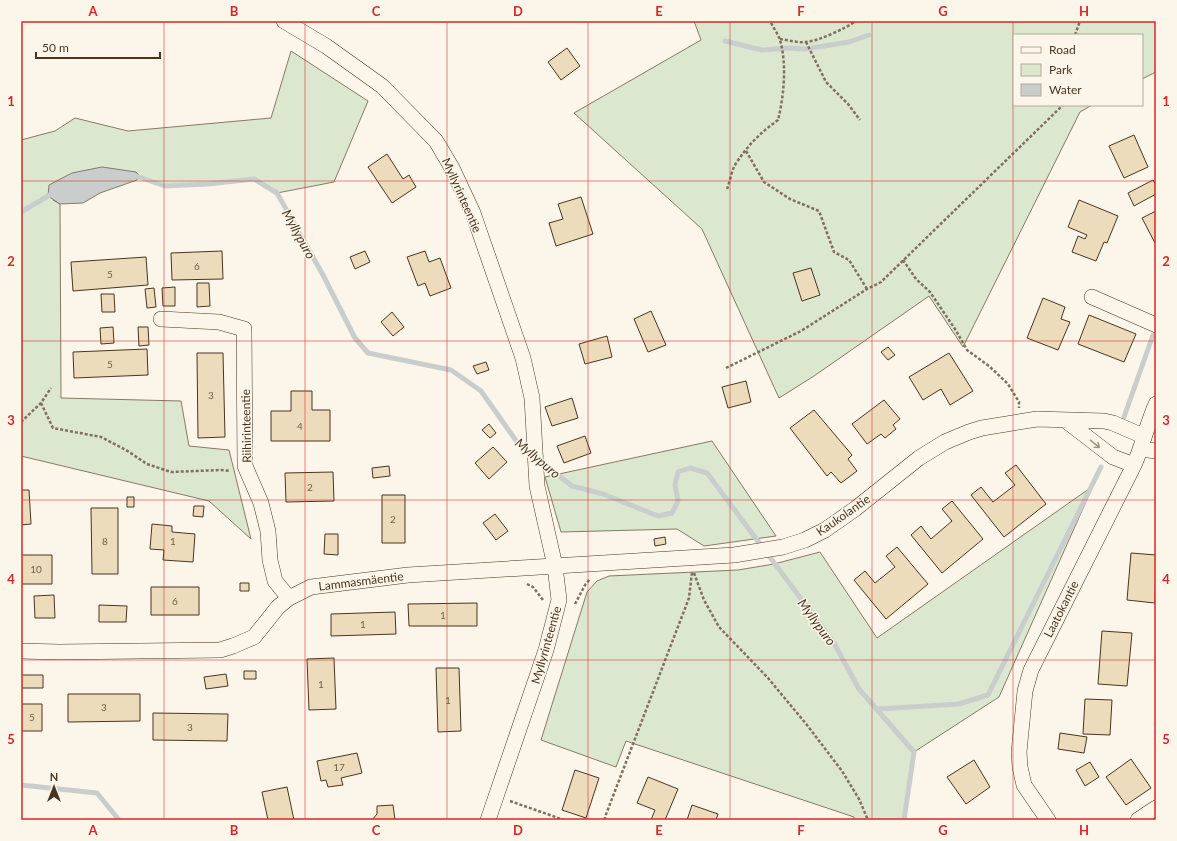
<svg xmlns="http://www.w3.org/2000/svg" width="1177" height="841" font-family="Lato,sans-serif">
	<rect width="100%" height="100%" fill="#fbf6e9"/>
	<!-- green -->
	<path fill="#dce7d0" stroke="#887966" d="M694,21H1156V72L1142,79V35H1014V105H1092L1080,112L963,347L929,296L814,376L779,398L702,229L574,113L701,40Z
		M291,51L368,101L334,182L277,193L254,179L208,184L165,186L139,176L136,172L53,200L60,204L61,398L181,401L189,446L229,450L251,539L209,501L21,456V140L55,131L75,118L128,131L271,118Z
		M712,441L776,536L704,546L677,529L561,532L545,477Z
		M1093,486L999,697L914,752L904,820H854V817L626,741L616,767L541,740L587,592L597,581L609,576L738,570L774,564L820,552L877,638Z"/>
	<!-- water -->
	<path fill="#c9cecd" stroke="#887966" d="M102,167L136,172L139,176L137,180L100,193L83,203L60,204L48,196L49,185L72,173Z"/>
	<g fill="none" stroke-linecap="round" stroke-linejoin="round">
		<!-- stream -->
		<path stroke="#c9cecd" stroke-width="5" d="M725,41L762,50L788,48L805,49L849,42L869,35
			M133,175L165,186L208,184L254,179L277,193L323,275L355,338L368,353L451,370L481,391L517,442L533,455
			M21,212L53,193
			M1124,417L1153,335
			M539,460L572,486L603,494L658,516L672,513L678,501L675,485L678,472L690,468L707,473L834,643L859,689L914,752L904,820
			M877,709L959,704L988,695L1101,467
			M21,785L97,793L119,820"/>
	</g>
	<!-- building -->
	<path fill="#ecdcbc" stroke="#4a3520" d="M567,48L580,66L561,80L548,62Z
		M1134,135L1148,167L1124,178L1109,146Z
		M387,154L403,179L409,175L416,187L392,203L368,167Z
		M1153,180L1156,185V194L1134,206L1128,193Z
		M581,197L593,234L556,246L549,223L563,219L558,204Z
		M1079,200L1118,216L1107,243L1104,242L1096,261L1072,252L1078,236L1085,239L1087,235L1068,227Z
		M1156,211V245L1142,218Z
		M222,251L223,279L172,280L171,253Z
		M365,251L370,262L355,269L350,257Z
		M425,251L429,262L440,258L451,288L430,296L425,283L418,286L407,257Z
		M146,257L148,285L73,291L71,262Z
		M811,268L820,295L802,301L793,273Z
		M197,283H209L210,306L197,307Z
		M175,287V306H163L162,288Z
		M154,288L156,307L147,308L145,289Z
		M101,294H114L115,312H102Z
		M1043,298L1065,307L1061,319L1070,322L1058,350L1027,338Z
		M651,311L666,345L648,352L634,319Z
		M392,312L404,327L393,336L381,322Z
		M1089,315L1136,334L1124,362L1078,344Z
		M113,327L114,343L101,344L100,328Z
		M138,327H148L149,345L139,346Z
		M607,336L612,357L585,364L579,344Z
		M888,347L895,355L888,360L881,352Z
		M147,349L148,375L74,378L73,352Z
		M197,353H223L225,437L198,438Z
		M949,353L973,391L950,405L941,389L923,400L909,377Z
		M486,362L489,370L477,374L473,366Z
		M746,381L751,402L728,408L722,387Z
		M291,391H312V410H330V441H271V411H291Z
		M572,398L578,418L552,426L545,407Z
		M884,400L900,419L893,425L896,429L885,438L881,434L867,444L852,424Z
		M814,410L852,455L848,459L857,471L841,483L831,472L827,476L790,428Z
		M489,424L496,433L490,438L482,430Z
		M585,436L591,453L564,463L557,446Z
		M493,447L507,462L489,479L475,463Z
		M1016,465L1046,504L1004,537L971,495L981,487L993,502L1015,485L1005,473Z
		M389,466L390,476L373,478L372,468Z
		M333,472L334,501L286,502L285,473Z
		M21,490H29L31,524L21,525Z
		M382,495H405V543H382Z
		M127,497H134V507H127Z
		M952,501L983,539L942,573L911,535L921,526L931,539L952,521L942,509Z
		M194,506H204L203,517L193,516Z
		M91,508H118V574H92Z
		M495,514L508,531L496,540L483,523Z
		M152,524L172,526V532L195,534L193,562L163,560L164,550L150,549Z
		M325,534H338V555L324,554Z
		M665,537L666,544L655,546L654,539Z
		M897,547L928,584L886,619L854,580L865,571L875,583L895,567L886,556Z
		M1131,553L1156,555L1155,603L1127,600Z
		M21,555H52V584H21Z
		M240,583H249V591H240Z
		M151,587H199V615H151Z
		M54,595L55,618H35L34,596Z
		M477,603V626H409L408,604Z
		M99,605L127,606L126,622H99Z
		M395,612L396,634L331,636V614Z
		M1102,631L1132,633L1127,686L1098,684Z
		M334,658L336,709L309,710L307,659Z
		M436,668H459L461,731L438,732Z
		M244,671H256V679H244Z
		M226,674L228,686L206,689L204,677Z
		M21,675H43V688H21Z
		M68,694H140V721L68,722Z
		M1085,699L1112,700L1110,735L1083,734Z
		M21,704H42V731H21Z
		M153,713L228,714L227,741L153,740Z
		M1060,733L1087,737L1084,753L1058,749Z
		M357,753L362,773L341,778L343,785L328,787L326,780L321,781L317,761Z
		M1131,759L1151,788L1126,805L1106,777Z
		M974,760L990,787L966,804L947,777Z
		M1090,762L1099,777L1085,786L1076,770Z
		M575,770L599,778L586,818L562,810Z
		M648,777L678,789L665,820H651L655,810L637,803Z
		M287,787L294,820H268L262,792Z
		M393,805L395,820H372L377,814V806Z
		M692,805L718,814L716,820H687Z"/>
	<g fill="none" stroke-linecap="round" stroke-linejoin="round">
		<defs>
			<path id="minor" d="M284,21L326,46L382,86L436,141L452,168L473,213L523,358L532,398L537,486L555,566L559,600L546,650L488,820
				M1092,297L1156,325
				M161,319L219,322L244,329L245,466L261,503L268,531L270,560L275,581L289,598
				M1065,420L1113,457L1134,465
				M1141,449L1156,451
				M21,651L59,652L220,650L233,646L254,637L278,607L289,598L311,587L408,575L734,555L783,547L805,540L825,530L855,509L919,458L945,442L969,432L982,428L1037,419L1104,421L1113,423L1143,436
				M1048,820L1024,785L1020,767L1019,752L1025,691L1031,670L1134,465C1143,445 1147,424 1156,404
				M1138,820L1156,808"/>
		</defs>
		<!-- minor casing -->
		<use href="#minor" stroke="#4a3520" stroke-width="16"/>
		<!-- path -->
		<path stroke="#7f6f5c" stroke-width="2.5" stroke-dasharray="3 2" stroke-linecap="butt" d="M1075,35L1080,21
			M780,39C788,40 797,43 806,42C819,41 846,28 856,21
			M806,42L826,82L848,104L860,120
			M746,151L764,182L790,199L819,211L834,252L849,260L867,289
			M727,189C730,182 731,172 735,165C746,147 761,132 778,120C784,96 787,64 780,40C778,34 773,27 770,21
			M903,260L916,279L930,292L955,329L967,350L989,366L1008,384L1019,402V408
			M726,368L801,331L867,289L881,282L1063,105
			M41,403L53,428L101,437L126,450L147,464L171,472L221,470L230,471
			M21,422L41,403L51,388
			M694,573L704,600L719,627L768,678L807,725L842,771L859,799L868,820
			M527,584L533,587L543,600
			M575,604L585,585L590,579
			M510,801L564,820
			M605,820V817L689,598L692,572"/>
		<!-- minor -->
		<use href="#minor" stroke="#fbf6e9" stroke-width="15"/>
	</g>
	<!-- one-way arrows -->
	<defs><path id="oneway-shaft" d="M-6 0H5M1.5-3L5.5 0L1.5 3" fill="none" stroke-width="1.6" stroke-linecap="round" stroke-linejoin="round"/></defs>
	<use stroke="#a29684" href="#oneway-shaft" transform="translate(1095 444) rotate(39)"/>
	<!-- grid -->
	<path fill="none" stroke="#d62828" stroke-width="1" stroke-opacity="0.55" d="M164,21V820M305,21V820M447,21V820M588,21V820M730,21V820M872,21V820M1013,21V820M21,181H1156M21,341H1156M21,500H1156M21,660H1156"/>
	<g text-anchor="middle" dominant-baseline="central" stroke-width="3" stroke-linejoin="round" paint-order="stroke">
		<!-- number labels -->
		<g font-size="10" fill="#725f47">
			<text x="197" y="266">6</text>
			<text x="110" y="274">5</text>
			<text x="110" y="364">5</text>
			<text x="211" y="395">3</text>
			<text x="300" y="426">4</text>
			<text x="310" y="487">2</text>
			<text x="393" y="519">2</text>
			<text x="105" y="541">8</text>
			<text x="173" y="541">1</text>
			<text x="36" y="569">10</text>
			<text x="175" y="601">6</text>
			<text x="443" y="615">1</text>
			<text x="363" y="624">1</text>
			<text x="321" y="684">1</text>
			<text x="448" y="700">1</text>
			<text x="104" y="707">3</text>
			<text x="32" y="717">5</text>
			<text x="190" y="727">3</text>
			<text x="339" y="767">17</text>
		</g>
		<!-- street labels -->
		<g font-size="12" fill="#4a3520" stroke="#fbf6e9">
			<text transform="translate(462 195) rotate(66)">Myllyrinteentie</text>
			<text transform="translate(246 426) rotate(-91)">Riihirinteentie</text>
			<text transform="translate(843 515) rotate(-35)">Kaukolantie</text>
			<text transform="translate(361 581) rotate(-7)">Lammasmäentie</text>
			<text transform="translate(1061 609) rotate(-63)">Laatokantie</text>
			<text transform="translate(546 645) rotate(-74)">Myllyrinteentie</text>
		</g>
		<!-- water labels -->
		<g font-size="13" font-style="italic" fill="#4a3520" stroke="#fbf6e9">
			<text transform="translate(299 234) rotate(61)">Myllypuro</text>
			<text transform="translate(538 458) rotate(40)">Myllypuro</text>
			<text transform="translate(817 622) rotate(54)">Myllypuro</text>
		</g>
	</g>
	<!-- border -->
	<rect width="1177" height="841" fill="none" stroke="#fbf6e9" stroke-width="44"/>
	<!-- legend -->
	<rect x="1013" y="34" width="130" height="72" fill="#fbf6e9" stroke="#b4a999"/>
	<rect x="1021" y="47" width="20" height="6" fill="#fbf6e9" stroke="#b4a999"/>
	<text x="1049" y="54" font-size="12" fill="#4a3520">Road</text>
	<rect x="1021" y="64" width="20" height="12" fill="#dce7d0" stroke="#b4a999"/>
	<text x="1049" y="74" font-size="12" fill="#4a3520">Park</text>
	<rect x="1021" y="84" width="20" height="12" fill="#c9cecd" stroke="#b4a999"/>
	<text x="1049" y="94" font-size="12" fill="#4a3520">Water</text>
	<!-- north arrow -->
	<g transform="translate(54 787)" stroke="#fbf6e9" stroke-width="3" paint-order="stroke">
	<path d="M0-3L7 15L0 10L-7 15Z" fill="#4a3520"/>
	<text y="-6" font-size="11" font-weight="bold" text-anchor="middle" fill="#4a3520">N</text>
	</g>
	<!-- scale -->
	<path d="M36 52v6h124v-6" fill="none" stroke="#4a3520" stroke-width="2"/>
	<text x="42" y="52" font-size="12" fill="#4a3520" stroke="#fbf6e9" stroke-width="3" paint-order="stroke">50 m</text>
	<rect x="22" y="22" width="1133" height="797" fill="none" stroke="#d62828" stroke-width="1.5"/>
	<g font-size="13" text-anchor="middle" font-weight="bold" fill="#d62828">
		<text x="93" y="16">A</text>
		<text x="234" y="16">B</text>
		<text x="376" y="16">C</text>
		<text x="518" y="16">D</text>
		<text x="659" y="16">E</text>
		<text x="801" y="16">F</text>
		<text x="943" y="16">G</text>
		<text x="1084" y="16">H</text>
		<text x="11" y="106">1</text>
		<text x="1166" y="106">1</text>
		<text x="11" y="266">2</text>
		<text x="1166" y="266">2</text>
		<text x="11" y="425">3</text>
		<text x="1166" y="425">3</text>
		<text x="11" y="584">4</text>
		<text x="1166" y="584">4</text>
		<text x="11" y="744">5</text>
		<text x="1166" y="744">5</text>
		<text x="93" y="835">A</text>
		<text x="234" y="835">B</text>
		<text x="376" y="835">C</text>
		<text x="518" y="835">D</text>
		<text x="659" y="835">E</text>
		<text x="801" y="835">F</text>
		<text x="943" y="835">G</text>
		<text x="1084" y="835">H</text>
	</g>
</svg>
